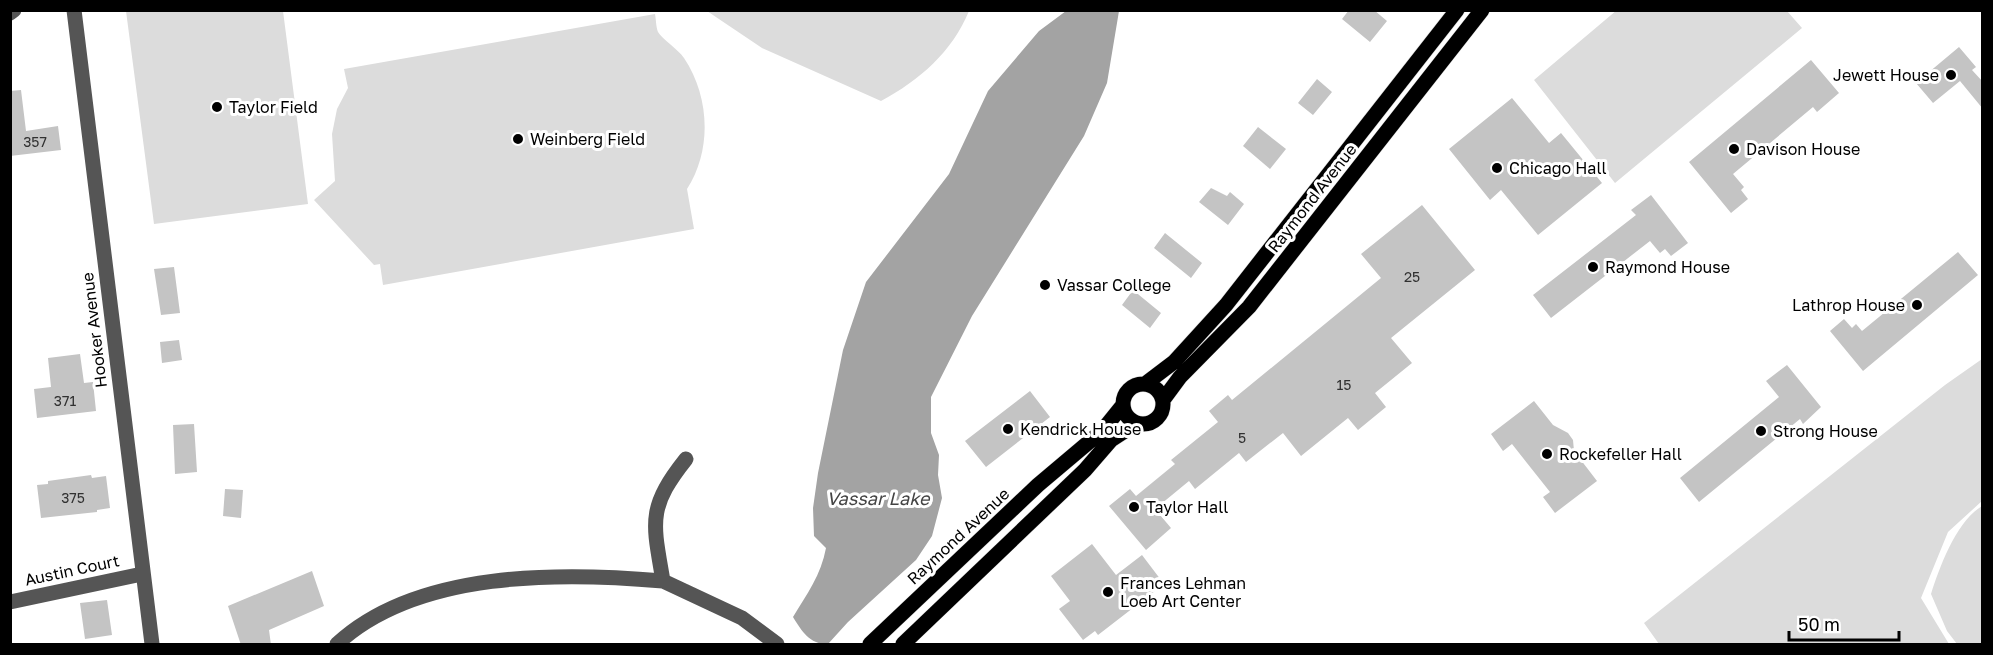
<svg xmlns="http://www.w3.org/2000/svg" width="1993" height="655" font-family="'Golos Text',sans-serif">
	<rect width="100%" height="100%" fill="#fff"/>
	<!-- green -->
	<path fill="#dcdcdc" d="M1617,10L1787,11L1802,28L1615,183L1534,80Z
		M126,11H283L308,204L154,224Z
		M707,11H969C952,52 920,80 881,101L762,48Z
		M655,14C656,19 656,27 658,32C662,39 678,49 684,58C710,97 712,150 687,189L694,229L383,285L380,264L374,265L314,200L335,181L332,134L337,109L348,88L344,69Z
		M1982,359V501L1948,532L1921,598L1949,644H1659L1644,623L1945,385Z
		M1982,506V644H1957L1947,631L1931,594C1940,566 1956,522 1982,506Z"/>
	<!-- water -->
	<path fill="#a3a3a3" d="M1066,11H1119L1107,83L1084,136L972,316L931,397V433L939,455L938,475L942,498L932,536L916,560L848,622L828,644C811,645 802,632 793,617C807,594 821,575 826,548L814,536L813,508L818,473L843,350L866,282L949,174L988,91L1039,31Z"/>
	<!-- building -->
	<path fill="#c4c4c4" d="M1349,10H1374L1387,21L1370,42L1342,19Z
		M1959,47L1976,67L1972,70L1983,82V109L1960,81L1933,103L1916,83Z
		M1811,60L1839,93L1817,112L1813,107L1733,174L1744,187L1741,190L1748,199L1731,213L1689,162Z
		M1317,79L1332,92L1313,115L1298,103Z
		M21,90L26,131L58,126L61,150L10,156V91Z
		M1512,98L1549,143L1561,133L1602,183L1538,235L1501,190L1490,200L1449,149Z
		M1258,127L1286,149L1270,169L1243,146Z
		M1211,188L1227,196L1230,192L1244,204L1228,225L1199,202Z
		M1651,195L1688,243L1671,256L1665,249L1660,253L1650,241L1551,318L1533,295L1636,215L1631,210Z
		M1422,205L1475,270L1391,338L1412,363L1375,393L1386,407L1358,430L1348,418L1301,456L1283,433L1246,462L1239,453L1195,489L1189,481L1155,509L1171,528L1146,550L1109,506L1130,489L1136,496L1175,464L1171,460L1218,422L1209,411L1228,395L1232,400L1381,278L1361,254Z
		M1165,233L1202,263L1191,278L1154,248Z
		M1958,252L1978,275L1863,371L1830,331L1844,319L1852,328L1856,324L1862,331Z
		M174,267L180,313L161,315L154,269Z
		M1133,290L1161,313L1150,328L1122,305Z
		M179,340L182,360L162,363L160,342Z
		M80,354L84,383L93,382L96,411L37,418L34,389L51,387L48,358Z
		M1787,365L1821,407L1803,424L1800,419L1699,502L1680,478L1779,397L1766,381Z
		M1030,391L1050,417L986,467L965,441Z
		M1534,401L1553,425L1568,433L1573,440L1574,451L1597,481L1555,513L1543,497L1550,492L1512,444L1503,451L1491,434Z
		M194,424L197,472L175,474L173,425Z
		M91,475L92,478L106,476L110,508L97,510V512L41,518L37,485L48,484V481Z
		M225,489L243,490L241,518L223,516Z
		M1092,544L1116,575L1142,555L1164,584L1098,635L1095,631L1083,640L1059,609L1070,601L1051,576Z
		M312,571L324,606L269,630L271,645H241L228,606Z
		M107,600L112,635L85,639L80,603Z"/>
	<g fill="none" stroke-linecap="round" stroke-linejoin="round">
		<defs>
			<path id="major" d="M1145,384L1174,362L1226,305L1457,10
				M1123 404a20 20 0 1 1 40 0a20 20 0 1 1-40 0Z
				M1163,400L1180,377L1249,307L1482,10
				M870,644L1038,485L1102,431L1123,405
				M903,644L1085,470L1111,440L1137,423"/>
		</defs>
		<!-- major casing -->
		<use href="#major" stroke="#dbdbdb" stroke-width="16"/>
		<!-- minor -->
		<path stroke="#555" stroke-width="15" d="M74,10L152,644
			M10,13L14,10
			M686,459C647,508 653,522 663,581L742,618L777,644
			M10,602L142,574
			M337,644C417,570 561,572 663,581"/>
		<!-- major -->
		<use href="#major" stroke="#000" stroke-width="15"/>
	</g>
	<!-- markers -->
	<g fill="#000" stroke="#fff" stroke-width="2">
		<circle cx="1951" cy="75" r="6"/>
		<circle cx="217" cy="107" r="6"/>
		<circle cx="518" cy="139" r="6"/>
		<circle cx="1734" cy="149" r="6"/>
		<circle cx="1497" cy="168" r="6"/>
		<circle cx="1593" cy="267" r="6"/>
		<circle cx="1045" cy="285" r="6"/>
		<circle cx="1917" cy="305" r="6"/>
		<circle cx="1008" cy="429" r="6"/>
		<circle cx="1761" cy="431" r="6"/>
		<circle cx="1547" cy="454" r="6"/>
		<circle cx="1134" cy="507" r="6"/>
		<circle cx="1108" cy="592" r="6"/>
	</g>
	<g text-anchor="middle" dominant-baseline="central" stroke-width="6" stroke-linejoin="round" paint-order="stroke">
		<!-- number labels -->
		<g font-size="14" fill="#313131">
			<text x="35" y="141">357</text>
			<text x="1412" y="276">25</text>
			<text x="1344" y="384">15</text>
			<text x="65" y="400">371</text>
			<text x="1242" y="437">5</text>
			<text x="73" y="497">375</text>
		</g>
		<!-- poi labels -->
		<g font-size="16" fill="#000" stroke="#fff" text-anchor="start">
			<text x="1939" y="75" text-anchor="end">Jewett House</text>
			<text x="229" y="107">Taylor Field</text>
			<text x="530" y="139">Weinberg Field</text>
			<text x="1746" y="149">Davison House</text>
			<text x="1509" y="168">Chicago Hall</text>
			<text x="1605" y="267">Raymond House</text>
			<text x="1057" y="285">Vassar College</text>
			<text x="1905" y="305" text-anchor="end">Lathrop House</text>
			<text x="1020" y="429">Kendrick House</text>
			<text x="1773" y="431">Strong House</text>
			<text x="1559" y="454">Rockefeller Hall</text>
			<text x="1146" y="507">Taylor Hall</text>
			<text x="1120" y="583">Frances Lehman<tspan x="1120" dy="18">Loeb Art Center</tspan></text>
		</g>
		<!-- street labels -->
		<g font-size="16" fill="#000" stroke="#fff">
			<text transform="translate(1312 198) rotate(-52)">Raymond Avenue</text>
			<text transform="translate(94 330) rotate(-97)">Hooker Avenue</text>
			<text transform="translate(958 536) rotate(-43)">Raymond Avenue</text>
			<text transform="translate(72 570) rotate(-12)">Austin Court</text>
		</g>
		<!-- water labels -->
		<g font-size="18" font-style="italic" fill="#444" stroke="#fff">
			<text x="878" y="498">Vassar Lake</text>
		</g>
	</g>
	<!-- border -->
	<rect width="1993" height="655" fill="none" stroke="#000000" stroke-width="24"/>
	<!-- scale -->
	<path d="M1789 631v9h110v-9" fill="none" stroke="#000000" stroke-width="3"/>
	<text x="1798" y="631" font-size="18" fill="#000000" stroke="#ffffff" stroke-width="4.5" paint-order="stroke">50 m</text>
</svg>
